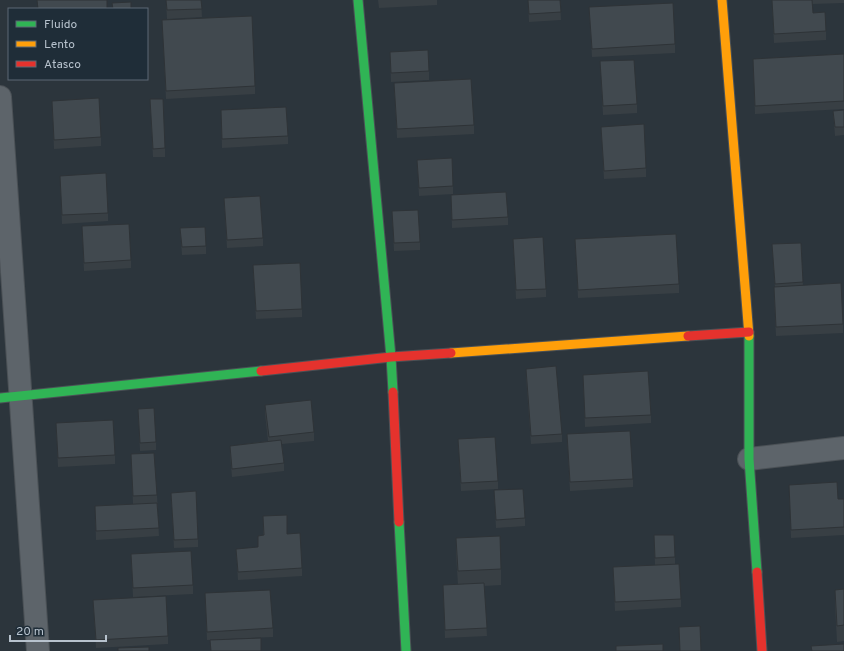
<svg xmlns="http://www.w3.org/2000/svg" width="844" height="651" font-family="Overpass,sans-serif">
	<rect width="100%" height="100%" fill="#2c353c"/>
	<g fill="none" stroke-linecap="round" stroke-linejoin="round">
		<defs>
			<path id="street" d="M0,97L38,651
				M749,459L844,448"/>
			<path id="fast" d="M358,0L391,357L393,392
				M749,336V459L757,572
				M0,398L261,371
				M399,522L406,651"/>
			<path id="slow" d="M722,0L749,336
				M451,353L688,336"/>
			<path id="jam" d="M688,336L749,332
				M261,371L391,357L451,353
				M393,392L399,522
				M757,572L762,651"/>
		</defs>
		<!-- street casing -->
		<use href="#street" stroke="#4b5156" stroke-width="24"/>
		<!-- fast casing -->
		<use href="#fast" stroke="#4b5156" stroke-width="11"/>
		<!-- slow casing -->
		<use href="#slow" stroke="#4b5156" stroke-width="11"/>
		<!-- jam casing -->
		<use href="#jam" stroke="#4b5156" stroke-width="11"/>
		<!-- street -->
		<use href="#street" stroke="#5d646a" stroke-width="22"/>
		<!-- fast -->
		<use href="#fast" stroke="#30b455" stroke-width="9"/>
		<!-- slow -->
		<use href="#slow" stroke="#ff9f0a" stroke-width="9"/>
		<!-- jam -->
		<use href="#jam" stroke="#e5322d" stroke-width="9"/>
	</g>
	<!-- wall -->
	<path fill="#383f44" d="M166,0H201L202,17L167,19Z
		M378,0H437V5L379,8Z
		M528,0H560L561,20L529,22Z
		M772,0H844V3L812,4L813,13L826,31V40L774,43Z
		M589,7L675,44V53L592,57Z
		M162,20L255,86V94L166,99Z
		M390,52L429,71V80L391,82Z
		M844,54V109L755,114L753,59Z
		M600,61L637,104V113L603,115Z
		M394,83L474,125V134L397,138Z
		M150,99L165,148V157H153Z
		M52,101L101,137V146L54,149Z
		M221,110L288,136V144L222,148Z
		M844,110V135L835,136L833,111Z
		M601,127L646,168V177L604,179Z
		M417,160L453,186V194L419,196Z
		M60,176L108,213V221L62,224Z
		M451,195L508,217V225L452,228Z
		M224,198L263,238V246L227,248Z
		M392,211L420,242V250L394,251Z
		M82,226L131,260V268L84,271Z
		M180,228L206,246V254L182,255Z
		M513,239L546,289V297L516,299Z
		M575,239L679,284V293L578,298Z
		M801,243L803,285L843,324V333L776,336L774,295V287H775L772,244Z
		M253,265L302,309V317L256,319Z
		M526,369L562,434V442L531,444L526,377Z
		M583,375L651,415V423L585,427Z
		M265,405L314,432V441L282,444L284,463V471L232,477L230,454V446L268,441L265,413Z
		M138,409L156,442V450L140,451Z
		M56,423L115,455V464L58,467Z
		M567,434L633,479V487L570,491Z
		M458,439L498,481V489L461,491Z
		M131,454L157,495L159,536L96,540L95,506L133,504Z
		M789,485L838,499H844V535L791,538Z
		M494,490L525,518V526L496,528Z
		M171,493L198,539V547L174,548Z
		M263,516L287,534L302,568V576L238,580L236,549L258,548V536L263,535Z
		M654,535L675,557V564L681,599V607L615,611L613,567L655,565Z
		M456,538L501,569V585L484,586L487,636L445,638L443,585H458L456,554Z
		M131,554L193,585V594L133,597Z
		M844,589V641L837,642L835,605V590Z
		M205,593L273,628V637L207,640Z
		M93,600L168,636V644L96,648Z"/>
	<!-- building -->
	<path fill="#41494f" stroke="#2e3337" d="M37,0H107V9H38Z
		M166,0H201L202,9L167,10Z
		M528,0H560L561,12L529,14Z
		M772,0H812L813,13L825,12L826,31L774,34Z
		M131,2V9H113L112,3Z
		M673,3L675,44L592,49L589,7Z
		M252,16L255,86L166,91L162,20Z
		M428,50L429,71L391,73L390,52Z
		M844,54V101L755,106L753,59Z
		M634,60L637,104L603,106L600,61Z
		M471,79L474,125L397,129L394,83Z
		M99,98L101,137L54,140L52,101Z
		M150,99H163L165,148L153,149Z
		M286,107L288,136L222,139L221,110Z
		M844,110V127H835L833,111Z
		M644,124L646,168L604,171L601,127Z
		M452,158L453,186L419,188L417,160Z
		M106,173L108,213L62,215L60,176Z
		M506,192L508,217L452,220L451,195Z
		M260,196L263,238L227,240L224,198Z
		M418,210L420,242L394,243L392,211Z
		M129,224L131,260L84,263L82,226Z
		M205,227L206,246L182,247L180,228Z
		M676,234L679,284L578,290L575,239Z
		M543,237L546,289L516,290L513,239Z
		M801,243L803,282L775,284L772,244Z
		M300,263L302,309L256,311L253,265Z
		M841,283L843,324L776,327L774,287Z
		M556,366L562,434L531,436L526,369Z
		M648,371L651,415L585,418L583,375Z
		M311,400L314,432L269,437L265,405Z
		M154,408L156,442L140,443L138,409Z
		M113,420L115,455L58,458L56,423Z
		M630,431L633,479L570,482L567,434Z
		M495,437L498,481L461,483L458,439Z
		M281,440L284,463L232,469L230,446Z
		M154,453L157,495L133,496L131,454Z
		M837,482L838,499H844V527L791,530L789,485Z
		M523,489L525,518L496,520L494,490Z
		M196,491L198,539L174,540L171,493Z
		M157,503L159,528L96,531L95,506Z
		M287,515V534L300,533L302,568L238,572L236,549L258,547V536L264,535L263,516Z
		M654,535H674L675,557L655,558Z
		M500,536L501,569L458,571L456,538Z
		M191,551L193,585L133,588L131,554Z
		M679,564L681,599L615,602L613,567Z
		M484,583L487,628L445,630L443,585Z
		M844,589V625L837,626L835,590Z
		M270,590L273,628L207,632L205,593Z
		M166,596L168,636L96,640L93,600Z
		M700,626L701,651H680L679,627Z
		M261,638V651H211L210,640Z
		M663,644V651H616V646Z
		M844,644V651H812L811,646Z
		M149,647V651H118V648Z"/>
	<!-- legend -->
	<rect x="8" y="8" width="140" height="72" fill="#1f2d38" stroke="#5c6974"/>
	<rect x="16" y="21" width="20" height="6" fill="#30b455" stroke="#5c6974"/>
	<text x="44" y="28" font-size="12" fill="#b7c2cd">Fluido</text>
	<rect x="16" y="41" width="20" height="6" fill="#ff9f0a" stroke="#5c6974"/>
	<text x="44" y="48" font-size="12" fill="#b7c2cd">Lento</text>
	<rect x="16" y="61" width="20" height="6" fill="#e5322d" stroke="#5c6974"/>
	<text x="44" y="68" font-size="12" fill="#b7c2cd">Atasco</text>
	<!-- scale -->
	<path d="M10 635v6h96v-6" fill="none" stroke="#b7c2cd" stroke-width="2"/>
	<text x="16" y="635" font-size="12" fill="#b7c2cd" stroke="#1f2d38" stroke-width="3" paint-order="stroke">20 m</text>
</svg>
